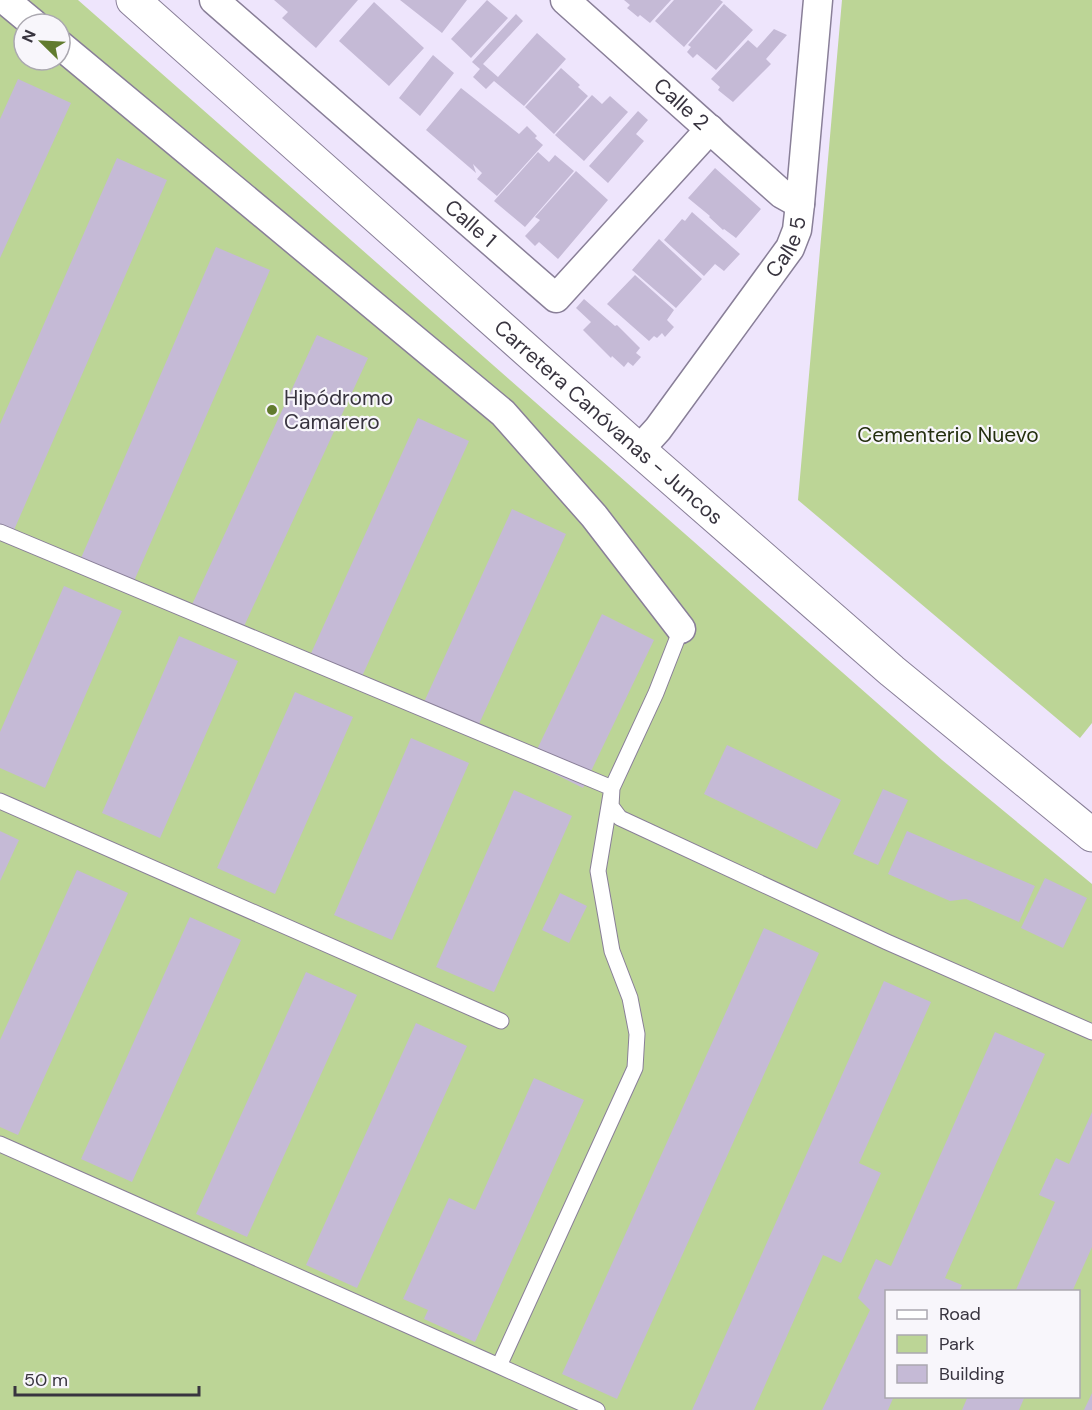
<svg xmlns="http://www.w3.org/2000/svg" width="1092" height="1410" font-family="'DM Sans',sans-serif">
	<rect width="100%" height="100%" fill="#eee5fc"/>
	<!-- green -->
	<path fill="#bcd596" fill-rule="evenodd" d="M0,0H78L942,760L1092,884V1410H0ZM24,24H60V60H24ZM886,1292H1078V1396H886Z
		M842,0H1092V723L1080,738L798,500Z"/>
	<!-- building -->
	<path fill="#c5bad6" d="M274,0H358L316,48L282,18L288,12Z
		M400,0H467L442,33Z
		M487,0L508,18L471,58L451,39Z
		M624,0H671L650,23L640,15L638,17L627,8L630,5Z
		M674,0H720L723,2L684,47L655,21Z
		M374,2L424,48L389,86L339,41Z
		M724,4L753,30L716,70L697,54L693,58L687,52L691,47L688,45Z
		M516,14L523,21L483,64L498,77L537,33L566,59L524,106L494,81L486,89L473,77L480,69L472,62Z
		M774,29L787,35L766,59L771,64L733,102L718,90L720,87L711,79L748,40L757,48Z
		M433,55L454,73L420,116L399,98Z
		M561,68L580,85L578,87L588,96L554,134L525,107Z
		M18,79L71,103L0,258V119Z
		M461,88L519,134L527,126L537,136L535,138L543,145L497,196L477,179L482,173L473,164L476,173L426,130Z
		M592,95L602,104L610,96L628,112L584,161L555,135Z
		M638,111L648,120L636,134L644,141L608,183L589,166Z
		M538,152L549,162L555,155L574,171L525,227L494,201Z
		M117,158L167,180L14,530L0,524V424Z
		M715,168L761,209L736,238L724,229L723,230L709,217L710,216L688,198Z
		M576,171L608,200L558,259L539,242L535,246L525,236L540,220L535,217Z
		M692,212L740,254L724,271L715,264L704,276L664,240L682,219L685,221Z
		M659,239L702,279L676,308L632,270Z
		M216,247L270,270L134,581L81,558Z
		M635,275L674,310L667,320L674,327L665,337L662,333L657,338L654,336L649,341L607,304Z
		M584,299L615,326L617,325L640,348L636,353L641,357L633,366L628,362L624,367L612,356L611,358L583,330L591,322L576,308Z
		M317,335L368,358L240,635L189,611Z
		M418,418L469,441L359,683L308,660Z
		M512,509L566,534L473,737L419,713Z
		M64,586L122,611L45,788L0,768V732Z
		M602,614L654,640L583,788L531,762Z
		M179,636L238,661L160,838L102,813Z
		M295,692L353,717L275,894L217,868Z
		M411,738L469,763L392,940L334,915Z
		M727,745L841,800L817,849L704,794Z
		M883,789L908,800L878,865L853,854Z
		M514,790L572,816L494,992L436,967Z
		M0,831L19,840L0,881Z
		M907,831L1035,886L1019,922L966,899L950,901L888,874Z
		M77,870L128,893L18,1135L0,1127V1040Z
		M1045,878L1087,898L1063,948L1021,928Z
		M560,893L587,906L569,943L542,930Z
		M190,917L241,940L132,1182L81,1159Z
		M764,928L819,953L617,1399L562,1374Z
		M306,972L357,995L247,1237L196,1214Z
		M884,981L931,1002L859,1163L881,1173L841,1263L823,1255L754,1410H692Z
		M416,1023L467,1046L357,1288L306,1265Z
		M995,1032L1045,1054L945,1278L962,1285L959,1292H886V1396H894L888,1410H822L870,1310L858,1298L876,1259L891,1266Z
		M534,1078L584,1100L475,1342L424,1319L428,1310L403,1299L449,1198L475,1210Z
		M1092,1112V1247L1072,1292H1015L1055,1202L1039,1195L1056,1158L1069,1164Z
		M1092,1393V1410H1084Z
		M968,1396H1025L1019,1410H962Z"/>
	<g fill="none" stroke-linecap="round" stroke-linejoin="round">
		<defs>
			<path id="lane" d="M0,532L612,788L598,871L612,951L630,998L637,1034L635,1068L499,1366L0,1144
				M681,629L656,693L612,788L611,806L620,818L887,942L1092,1032
				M0,801L501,1021
				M499,1366L597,1410"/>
			<g id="street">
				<path d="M5,0L34,24"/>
				<path id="s1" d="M214,0L556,298L710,129"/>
				<path id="s2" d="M565,0L782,194L800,204"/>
				<path d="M60,45L503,413L594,516L681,629"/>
				<path id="s3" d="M639,450L658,429L790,248L797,230L800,204L818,0"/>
			</g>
			<g id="secondary">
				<path id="s4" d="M133,0L639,450L892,671L1092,835"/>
			</g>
		</defs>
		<!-- lane casing -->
		<use href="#lane" stroke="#897f98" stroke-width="17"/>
		<!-- street casing -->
		<use href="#street" stroke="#897f98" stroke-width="31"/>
		<!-- secondary casing -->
		<use href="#secondary" stroke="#897f98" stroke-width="35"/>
		<!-- lane -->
		<use href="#lane" stroke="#fff" stroke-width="15"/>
		<!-- street -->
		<use href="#street" stroke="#fff" stroke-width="28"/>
		<!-- secondary -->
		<use href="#secondary" stroke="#fff" stroke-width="33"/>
	</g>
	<!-- markers -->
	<circle fill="#617b2e" stroke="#f8f6fb" stroke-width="2" cx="272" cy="410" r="6"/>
	<g text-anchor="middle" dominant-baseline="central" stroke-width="4.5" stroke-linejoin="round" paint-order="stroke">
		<!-- street labels -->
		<g font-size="21" fill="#38343f" stroke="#f8f6fb">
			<text stroke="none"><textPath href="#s2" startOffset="156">Calle 2</textPath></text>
			<text stroke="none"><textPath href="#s1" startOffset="340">Calle 1</textPath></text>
			<text stroke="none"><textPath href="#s3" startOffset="252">Calle 5</textPath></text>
			<text stroke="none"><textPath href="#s4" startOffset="636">Carretera Canóvanas - Juncos</textPath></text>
		</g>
		<!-- poi labels -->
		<g font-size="21" fill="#38343f" stroke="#f8f6fb" text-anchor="start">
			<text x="284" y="398">Hipódromo<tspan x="284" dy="24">Camarero</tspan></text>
		</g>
		<!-- park labels -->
		<g font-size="21" fill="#242f0f" stroke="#f8f6fb">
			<text x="948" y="435">Cementerio Nuevo</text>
		</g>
	</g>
	<!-- legend -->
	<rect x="885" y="1290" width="195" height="108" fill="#f8f6fb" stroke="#aba8b0" stroke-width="1.5"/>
	<rect x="897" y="1310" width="30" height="9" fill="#ffffff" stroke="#aba8b0" stroke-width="1.5"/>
	<text x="939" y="1320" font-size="18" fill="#38343f">Road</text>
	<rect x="897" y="1335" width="30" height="18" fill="#bcd596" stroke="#aba8b0" stroke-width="1.5"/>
	<text x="939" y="1350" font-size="18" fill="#38343f">Park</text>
	<rect x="897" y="1365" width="30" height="18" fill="#c5bad6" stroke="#aba8b0" stroke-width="1.5"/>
	<text x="939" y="1380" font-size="18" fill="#38343f">Building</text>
	<!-- north arrow -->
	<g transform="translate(42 42) rotate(294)"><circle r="28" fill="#f8f6fb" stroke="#aba8b0" stroke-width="1.5"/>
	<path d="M0-4.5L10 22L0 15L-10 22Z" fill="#617b2e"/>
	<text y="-9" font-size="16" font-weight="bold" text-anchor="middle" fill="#38343f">N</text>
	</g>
	<!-- scale -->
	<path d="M15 1386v9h184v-9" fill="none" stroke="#38343f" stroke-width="3"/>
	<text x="24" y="1386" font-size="18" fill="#38343f" stroke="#f8f6fb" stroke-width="4.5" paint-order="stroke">50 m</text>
</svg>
